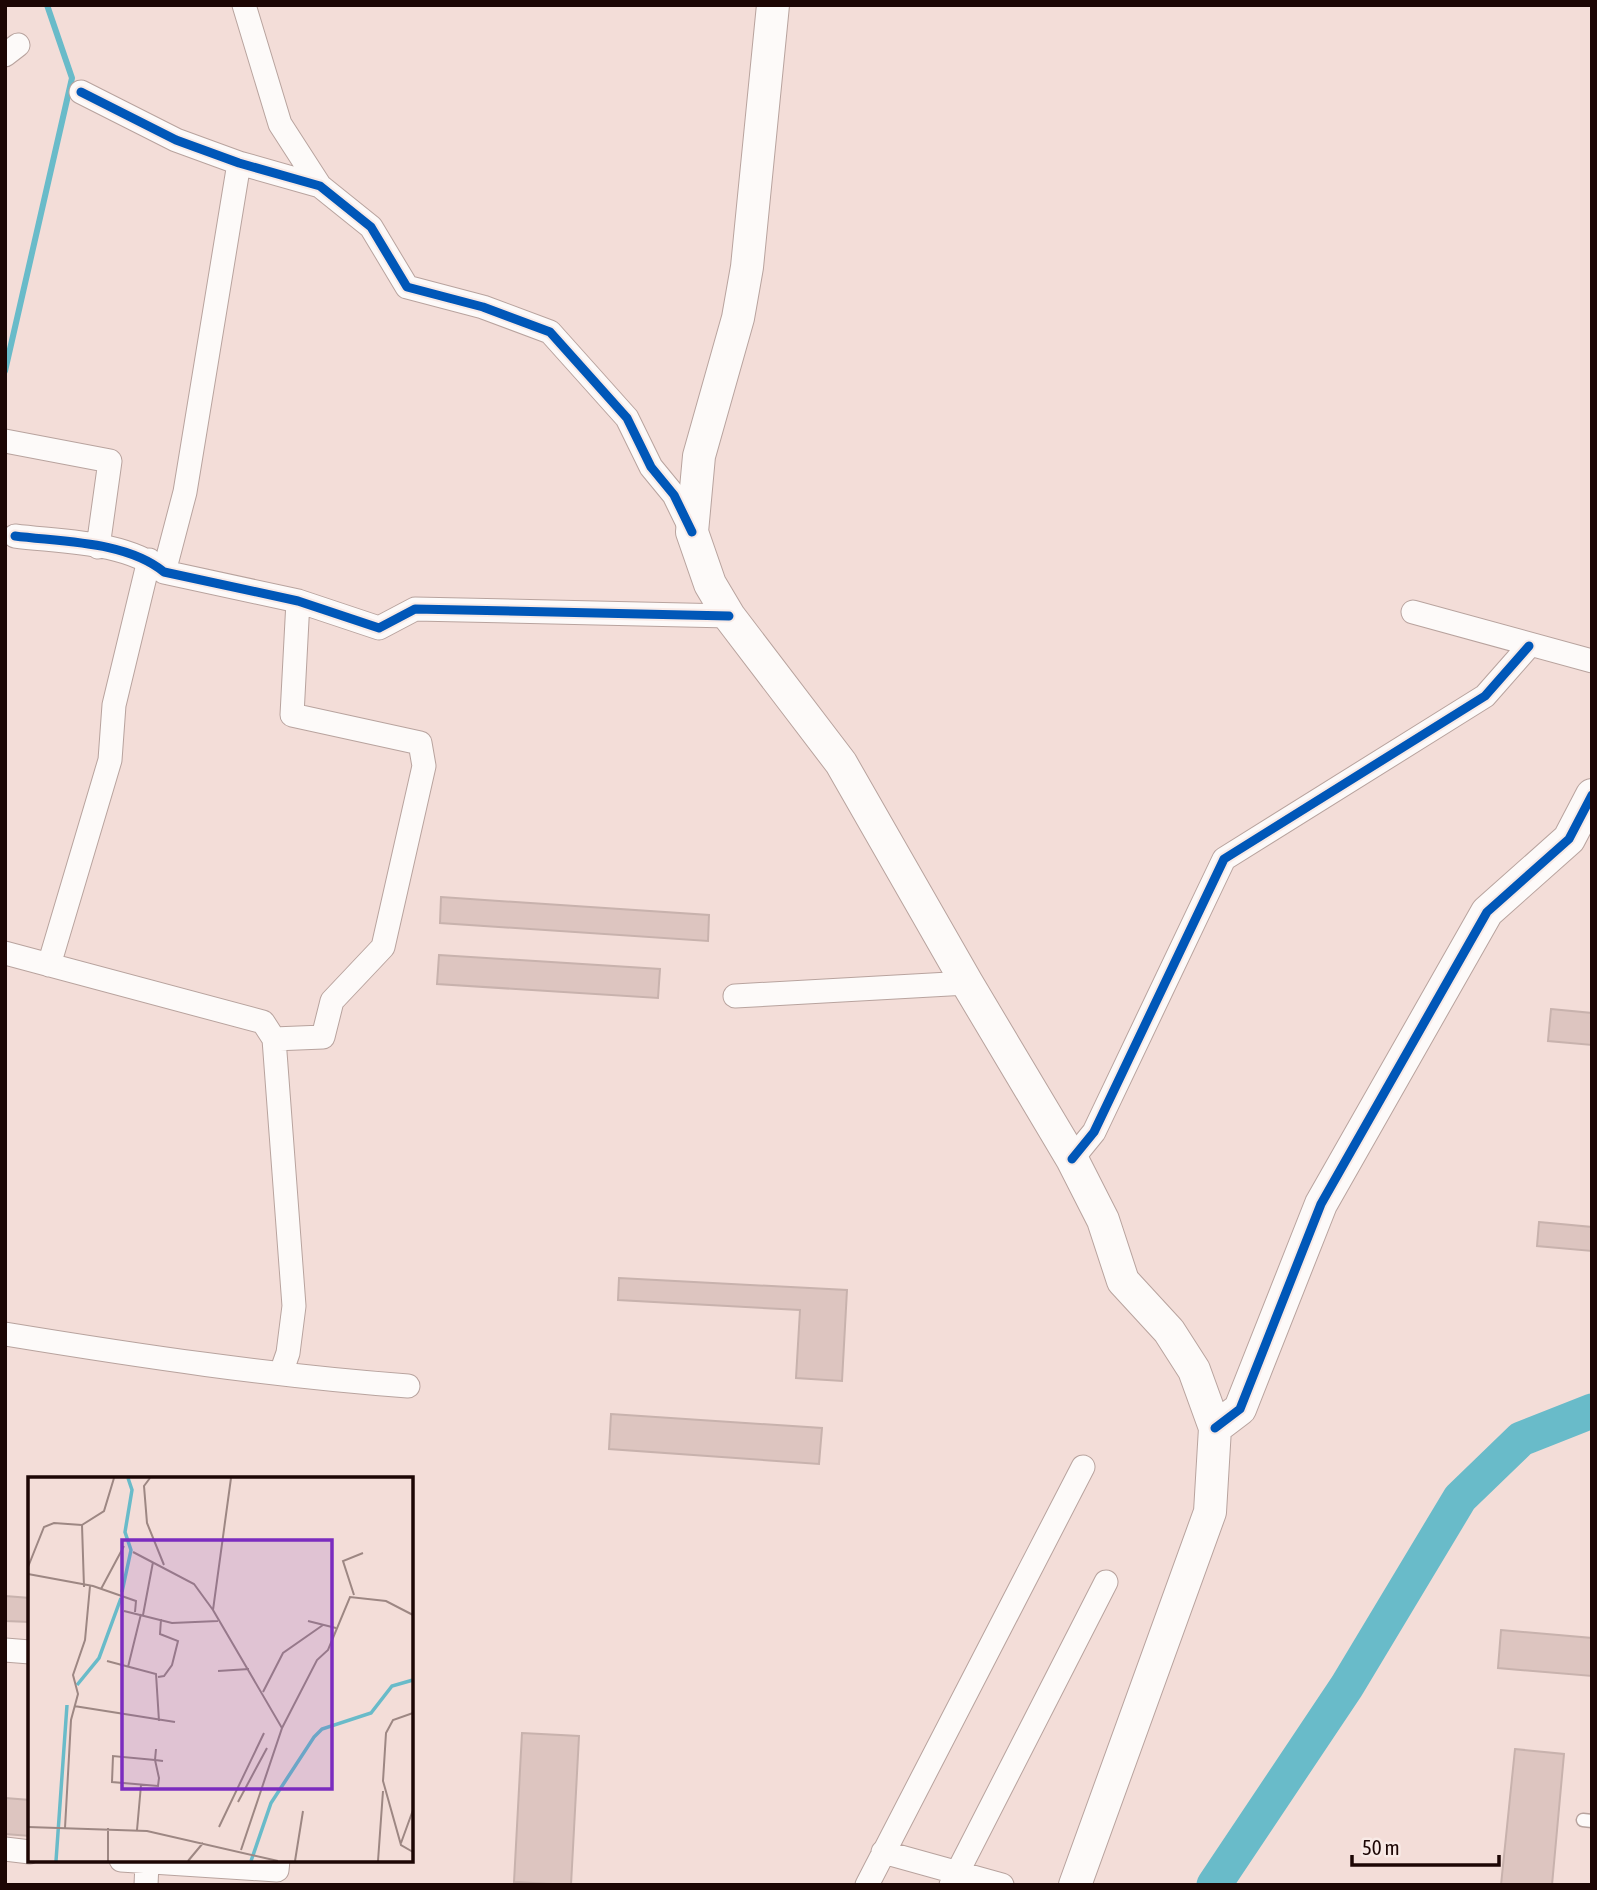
<svg xmlns="http://www.w3.org/2000/svg" width="1597" height="1890" font-family="'Asap Condensed',sans-serif">
	<rect width="100%" height="100%" fill="#f3ddd8"/>
	<g fill="none" stroke-linecap="round" stroke-linejoin="round">
		<!-- stream -->
		<path stroke="#69bbc9" stroke-width="6" d="M5,371L72,78L47,5"/>
		<!-- river -->
		<path stroke="#69bbc9" stroke-width="35" d="M1214,1885L1347,1686L1460,1498L1521,1439L1592,1411"/>
	</g>
	<!-- building -->
	<path fill="#ddc5c0" stroke="#c8b2ad" stroke-width="2" d="M441,897L709,915L708,941L440,923Z
		M439,955L660,969L658,998L437,984Z
		M1551,1009L1592,1013V1045L1548,1041Z
		M1539,1222L1592,1227V1251L1537,1246Z
		M619,1278L847,1290L842,1381L796,1378L800,1310L618,1300Z
		M611,1414L822,1428L819,1464L609,1449Z
		M5,1596L30,1598V1622L5,1621Z
		M1501,1630L1592,1638V1676L1498,1668Z
		M522,1733L579,1736L571,1885L514,1882Z
		M1515,1749L1564,1754L1552,1885H1501Z
		M5,1798L30,1800V1836L5,1834Z"/>
	<g fill="none" stroke-linecap="round" stroke-linejoin="round">
		<defs>
			<path id="lane" d="M1583,1820L1592,1821"/>
			<path id="street" d="M244,5L280,124L320,186
				M5,55L18,45
				M81,92L176,140L239,163L320,186L371,227L407,287L483,307L550,332L627,418L651,467L674,495L692,532
				M5,441L110,461L98,547
				M15,536C62,542 126,541 164,572L298,601L379,628L415,609L729,616
				M164,572L185,492L239,163
				M1413,612L1592,661
				M5,953L263,1022L274,1039L294,1306L288,1353L281,1373
				M49,965L110,760L114,705L149,560
				M735,996L967,983
				M274,1039L323,1037L332,1001L383,947L424,766L420,743L292,715L298,601
				M1072,1159L1094,1132L1224,859L1485,696L1529,646
				M5,1334C139,1356 273,1376 408,1386
				M5,1650L30,1652
				M5,1849L30,1852
				M883,1852L1002,1885
				M121,1860L277,1870L278,1860
				M146,1885L147,1863
				M867,1885L1083,1467
				M951,1885L1106,1582"/>
			<path id="secondary" d="M773,5L747,267L738,318L699,456L692,532L710,584L729,616L841,763L967,983L1072,1159L1103,1220L1123,1281L1169,1331L1194,1370L1215,1428L1210,1512L1075,1885
				M1215,1428L1240,1409L1321,1204L1487,912L1569,839L1592,795"/>
		</defs>
		<!-- lane casing -->
		<use href="#lane" stroke="#b8a39e" stroke-width="15"/>
		<!-- street casing -->
		<use href="#street" stroke="#b8a39e" stroke-width="25"/>
		<!-- secondary casing -->
		<use href="#secondary" stroke="#b8a39e" stroke-width="34"/>
		<!-- lane -->
		<use href="#lane" stroke="#fdfaf9" stroke-width="12"/>
		<!-- street -->
		<use href="#street" stroke="#fdfaf9" stroke-width="23"/>
		<!-- secondary -->
		<use href="#secondary" stroke="#fdfaf9" stroke-width="32"/>
		<defs>
			<path id="cycleway" d="M81,92L176,140L239,163L320,186L371,227L407,287L483,307L550,332L627,418L651,467L674,495L692,532
				M15,536C62,542 126,541 164,572L298,601L379,628L415,609L729,616
				M1072,1159L1094,1132L1224,859L1485,696L1529,646
				M1215,1428L1240,1409L1321,1204L1487,912L1569,839L1592,795"/>
		</defs>
		<!-- cycleway casing -->
		<use href="#cycleway" stroke="#f8eae6" stroke-width="13"/>
		<!-- cycleway -->
		<use href="#cycleway" stroke="#0057b8" stroke-width="9"/>
	</g>
	<!-- overview -->
	<g transform="translate(28 1477)">
		<rect width="385" height="385" fill="#f3ddd8"/>
		<path fill="none" stroke="#69bbc9" stroke-width="3.5" d="M94,115L103,73L97,55L104,13L100,1M49,208L71,181L93,121M28,384L39,228M223,384L243,326L286,260L294,252L343,236L364,209L385,203"/>
		<path fill="none" stroke="#9d8783" stroke-width="2" d="M122,1L116,9L119,46L136,88M203,1L185,133L254,251L213,373M105,75L166,107L185,133M0,90L16,50L26,46L54,48M0,97L65,109L108,124L107,135M56,110L54,48L76,34L86,1M73,112L96,69M326,118L315,84L335,76M96,134L144,146L190,144M115,138L125,85M280,144L308,151M79,184L128,197L131,244M100,190L113,137M190,194L221,192M130,200L136,199L144,188L150,164L132,157L133,142M235,215L255,176L295,148M46,229L147,245M385,236L365,243L358,256L355,304L373,368L385,375M254,251L289,183L300,173L322,120L358,124L385,138M128,272L127,283L131,301L130,309L84,305L85,279L127,283L135,284M210,325L239,271M0,350L119,354L250,384M191,350L236,256M37,351L43,243L50,217L45,198L57,163L62,109M80,351V384M109,353L113,308M373,366L385,333M160,384L175,366M267,384L275,334M350,384L355,314"/>
		<path fill="#7b2cbf" fill-opacity="0.15" stroke="#7b2cbf" stroke-width="3.5" d="M94,63H304V312H94Z"/>
		<rect width="385" height="385" fill="none" stroke="#1c0604" stroke-width="3.5"/>
	</g>
	<!-- border -->
	<rect width="1597" height="1890" fill="none" stroke="#1c0604" stroke-width="14"/>
	<!-- scale -->
	<path d="M1352 1855v10h147v-10" fill="none" stroke="#1c0604" stroke-width="3.5"/>
	<text x="1362" y="1855" font-size="21" fill="#1c0604" stroke="#f8eae6" stroke-width="5" paint-order="stroke">50 m</text>
</svg>
